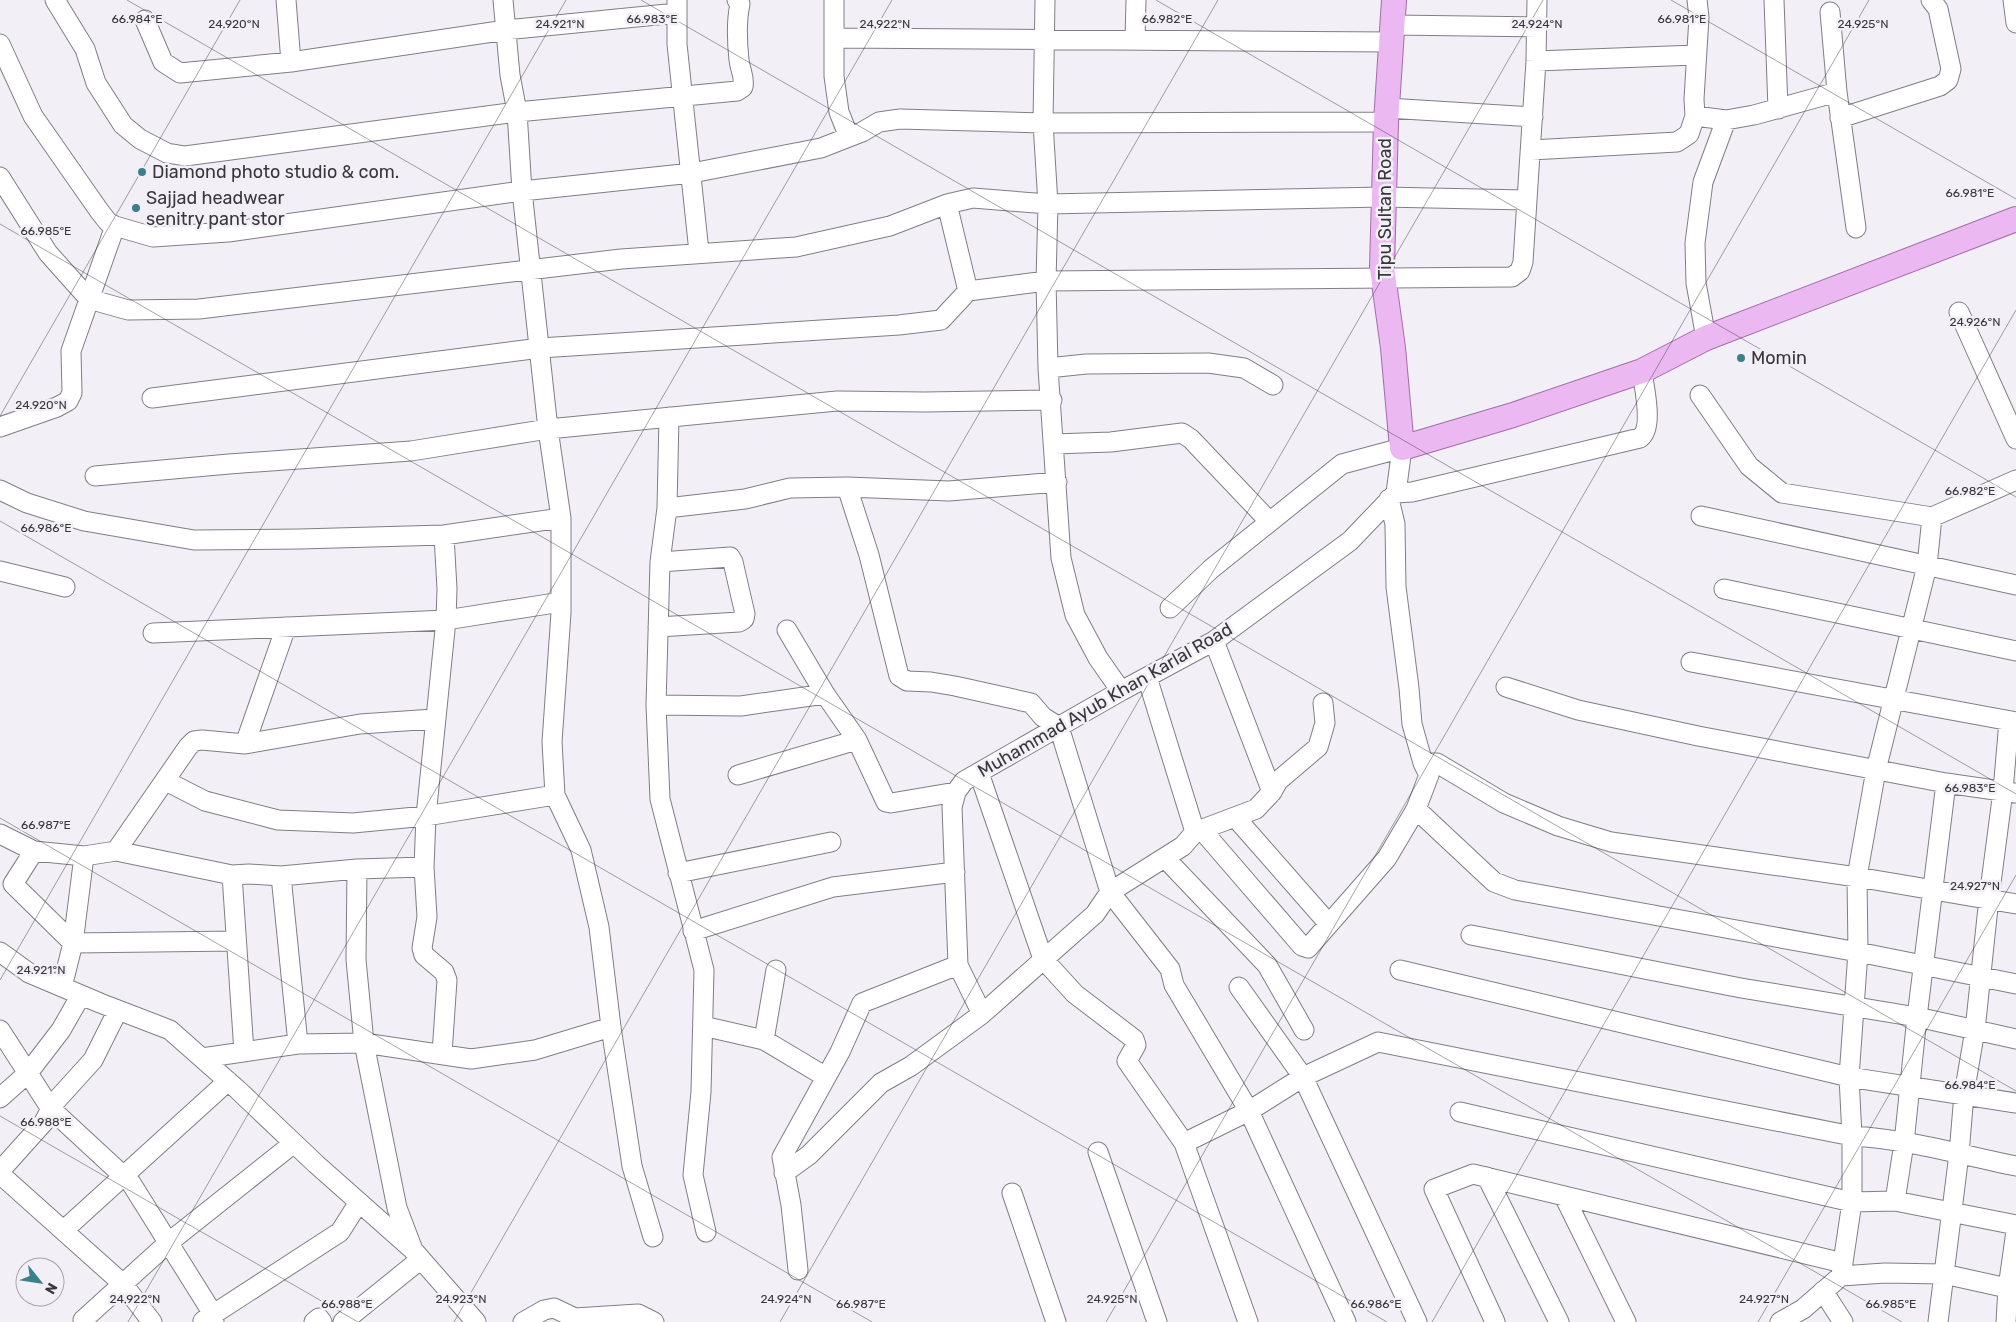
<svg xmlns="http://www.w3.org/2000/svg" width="2016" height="1322" font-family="Rubik,sans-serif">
	<rect width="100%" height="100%" fill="#f2eff6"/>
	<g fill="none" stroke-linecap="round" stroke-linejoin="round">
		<defs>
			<path id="minor" d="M55,0L85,49L96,83L123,125L140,139L167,153L185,156L517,112L737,91L743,87C745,77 740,70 739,60C737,41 736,22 740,4L737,0
				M286,0L291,62
				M503,0L510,75L517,112L522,191L548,429L561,518V613L552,742L555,795L581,850L599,927L611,1027L632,1166L653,1237
				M834,0V76L839,112L849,137
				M1045,0L1043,123L1048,204L1046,281L1048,368L1061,558L1075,615L1098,658L1121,691
				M1774,0L1778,109
				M2013,0L2016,23
				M677,1V44L699,252
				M1830,12L1837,92L1856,228
				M145,20L163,62L180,73L291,62L506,30L677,13
				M1393,25L1537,27
				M834,38L1392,42
				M1135,40L1136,0
				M0,44L33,116L100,212L108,222L115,226L153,237L228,232L522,191L692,173L821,148L862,132L879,122L900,119L1043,123L1386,122
				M1536,61L1696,55
				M1387,108L1533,117
				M1695,116L1726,120L1754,115L1837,92
				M1840,118L1940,86L1948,80L1951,69L1938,9L1931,0
				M1531,150L1677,142L1689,134L1695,116L1694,99L1699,17L1697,0
				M0,177L48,253L89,299L128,310L199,309L621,259L796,247L890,226L947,204L973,198L1048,204L1383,197L1527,200
				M947,204L968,291L1046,281L1512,277L1520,271L1523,262L1536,61L1537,0
				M1959,312L2016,439
				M1706,338L1696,283L1695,243L1703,182L1726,120
				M1048,368L1086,364L1208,363L1244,368L1273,385
				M1700,395L1749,466L1782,493L1932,517
				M152,398L540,348L899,325L941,320L968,291
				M669,417L667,508L660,562L656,705L660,799L704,970L701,1092L693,1175L706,1232
				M0,427L57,407L68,401L72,393L71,351L115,226
				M1054,444L1111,442L1182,433L1191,439L1269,521
				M95,476L229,464L411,451L548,429L837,401L925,402L1052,400
				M847,487L869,555L899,676L907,681L931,682L955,686L1031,703L1043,717L1059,727L1110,892L1170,969L1174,985L1249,1111L1346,1322
				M0,490L27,503L84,521L194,540L300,539L444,535L561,518
				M1396,493L1412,492L1640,438C1654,428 1644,387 1642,371
				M667,508L745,499L790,488L847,487L949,491L1057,482
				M1701,516L2016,585
				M0,571L65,587
				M1724,589L2016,651
				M658,627L739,622L744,619L745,614L733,562L730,557L660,562
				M787,630L825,694L857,740L886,802L891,803L956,792
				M153,633L446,620L561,602
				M1214,641L1272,792
				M1691,662L2016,722
				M1147,677L1195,832
				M1506,687L1578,710L1698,736L1946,783L2016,793
				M656,705L741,706L825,694
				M245,744L286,627
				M1423,763H1437L1504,803L1558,826L1611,842L1857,877L2016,904
				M979,773L1043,959L1075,994L1134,1039L1136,1045L1127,1061L1184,1143L1248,1322
				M738,775L857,740
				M166,781L205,801L278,820L353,823L426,816L555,795
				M1416,809L1494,882L1515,890L1858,952L2016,984
				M1235,817L1328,923
				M1201,829L1302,946L1308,948L1387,858L1416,809L1429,775L1423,763L1412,724L1409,688L1396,587L1395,524L1389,499
				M0,834L34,851L84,856L116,851L232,875L249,874L281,876L357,869L356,960L364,1043L397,1208L413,1250
				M34,851L13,884L73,943L236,941
				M116,851L188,747L194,741L202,740L245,744L360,724L434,719
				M1165,858L1267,965L1304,1030
				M357,869L424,867
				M678,873L831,842
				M232,875L244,1052
				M281,876L298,1044
				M693,931L833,887L955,872
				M1471,935L1741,988L1917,1017L2016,1039
				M0,952L29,973L100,1003L170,1030L238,1090L316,1164L413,1250L476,1322
				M1400,970L1849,1077L2016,1103
				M62,987L73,943L84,856
				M1239,987L1303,1077L1417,1322
				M982,1014L958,965L952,807L956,792L964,781L1121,691L1214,641L1350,541L1396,493L1402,448L1342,464L1211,569L1170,608
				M703,1026L764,1040L826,1077
				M0,1030L51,1109L131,1183L213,1314L214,1322
				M764,1040L776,970
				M442,1054L447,980L444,972L424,955L422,948L427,917L424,867L426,816L446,620L447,589L444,535
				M202,1058L298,1044L364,1043L471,1059L535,1050L611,1027
				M0,1098L28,1073L61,1030L81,995
				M1460,1112L1852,1202L1895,1201L1904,1143L1917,1017L1946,783
				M1184,1143L1249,1111L1303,1077L1378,1042L1852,1136C1907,1139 1962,1155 2016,1166
				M1098,1152L1157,1322
				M0,1171L44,1122L54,1103L93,1060L118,1010
				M784,1173L809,1155L881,1083L911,1066L982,1014L1095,914L1110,892L1183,846L1195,832L1256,809L1272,792L1278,781L1318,747L1325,723L1323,703
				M0,1174L123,1284L152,1322
				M1487,1177L1559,1322
				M1012,1193L1056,1322
				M1564,1196L1626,1322
				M1895,1201L2016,1225
				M64,1230L228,1081
				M798,1270L791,1205L782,1157L840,1052L862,1003L958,965
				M1841,1276L1885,1273L1944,1274L2016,1290
				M1823,1291L1843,1322
				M203,1321L340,1232L359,1202
				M86,1322L83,1320L168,1243L294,1143
				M314,1322L319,1318L322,1322
				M343,1322L421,1259
				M523,1322L544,1310L554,1308L575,1318L638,1314L654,1322
				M1495,1322L1434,1189L1473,1174L1843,1263
				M1780,1322L1803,1309L1841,1276L1852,1202V1136L1849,1077L1858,952L1857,877L1876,770L1927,566L1932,517L2016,480
				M1938,1322L1959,1154L1964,1094L1975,1030L1989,898L2003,791L2009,721
				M2006,1322L2008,1288L2016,1231"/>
			<path id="major" d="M1394,0L1386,122L1382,268L1393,348L1402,448L1513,415L1642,371L1706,338L2016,219"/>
		</defs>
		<!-- minor casing -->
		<use href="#minor" stroke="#807e84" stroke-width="21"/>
		<!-- major casing -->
		<use href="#major" stroke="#a36cab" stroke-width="26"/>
		<!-- minor -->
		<use href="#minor" stroke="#fff" stroke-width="19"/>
		<!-- major -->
		<use href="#major" stroke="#ebb8f2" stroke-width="24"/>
	</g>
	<!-- ticks -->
	<path fill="none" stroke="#383739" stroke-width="1" stroke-opacity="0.45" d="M127,0L2016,1091M641,0L2016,794M1156,0L2016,497M1671,0L2016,199M0,224L1902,1322M0,416L240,0M0,521L1387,1322M0,818L872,1322M0,980L566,0M0,1116L358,1322M128,1322L892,0M454,1322L1218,0M780,1322L1543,0M1106,1322L1869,0M1432,1322L2016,310M1758,1322L2016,875"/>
	<!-- markers -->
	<g fill="#3c808e" stroke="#f2eff6" stroke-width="2">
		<circle cx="142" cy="172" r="5"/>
		<circle cx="136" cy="208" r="5"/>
		<circle cx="1741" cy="358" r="5"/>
	</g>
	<g text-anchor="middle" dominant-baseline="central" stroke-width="5" stroke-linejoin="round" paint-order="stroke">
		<!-- poi labels -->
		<g font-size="18" fill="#383739" stroke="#f2eff6" text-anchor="start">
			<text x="152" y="172">Diamond photo studio &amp; com.</text>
			<text x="146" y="198">Sajjad headwear<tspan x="146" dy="21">senitry pant stor</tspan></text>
			<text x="1751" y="358">Momin</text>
		</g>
		<!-- street labels -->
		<g font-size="18" fill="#383739" stroke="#f2eff6">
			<text transform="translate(1385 209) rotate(-90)">Tipu Sultan Road</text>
			<text transform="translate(1105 700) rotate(-30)">Muhammad Ayub Khan Karlal Road</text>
		</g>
	</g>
	<g font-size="12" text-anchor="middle" fill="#383739" stroke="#f2eff6" stroke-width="5" stroke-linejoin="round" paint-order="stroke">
		<text x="1682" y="23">66.981°E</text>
		<text x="652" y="23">66.983°E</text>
		<text x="1167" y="23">66.982°E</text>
		<text x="137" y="23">66.984°E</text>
		<text x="234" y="28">24.920°N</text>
		<text x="560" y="28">24.921°N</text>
		<text x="885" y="28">24.922°N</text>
		<text x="1537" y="28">24.924°N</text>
		<text x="1863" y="28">24.925°N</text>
		<text x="1970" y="197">66.981°E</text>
		<text x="46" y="235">66.985°E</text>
		<text x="1975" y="326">24.926°N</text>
		<text x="41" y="409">24.920°N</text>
		<text x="1970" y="495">66.982°E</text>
		<text x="46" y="532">66.986°E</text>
		<text x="1970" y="792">66.983°E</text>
		<text x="46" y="829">66.987°E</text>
		<text x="1975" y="890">24.927°N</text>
		<text x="41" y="974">24.921°N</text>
		<text x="1970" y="1089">66.984°E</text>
		<text x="46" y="1126">66.988°E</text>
		<text x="135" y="1303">24.922°N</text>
		<text x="461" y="1303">24.923°N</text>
		<text x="786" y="1303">24.924°N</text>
		<text x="1112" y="1303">24.925°N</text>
		<text x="1764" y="1303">24.927°N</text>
		<text x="347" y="1308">66.988°E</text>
		<text x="861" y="1308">66.987°E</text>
		<text x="1376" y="1308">66.986°E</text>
		<text x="1891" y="1308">66.985°E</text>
	</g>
	<!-- north arrow -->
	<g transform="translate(40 1282) rotate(120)"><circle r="24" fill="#f2eff6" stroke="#a8a5aa"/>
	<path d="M0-4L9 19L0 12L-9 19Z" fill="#3c808e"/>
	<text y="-8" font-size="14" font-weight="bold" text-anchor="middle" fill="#383739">N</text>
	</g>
</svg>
